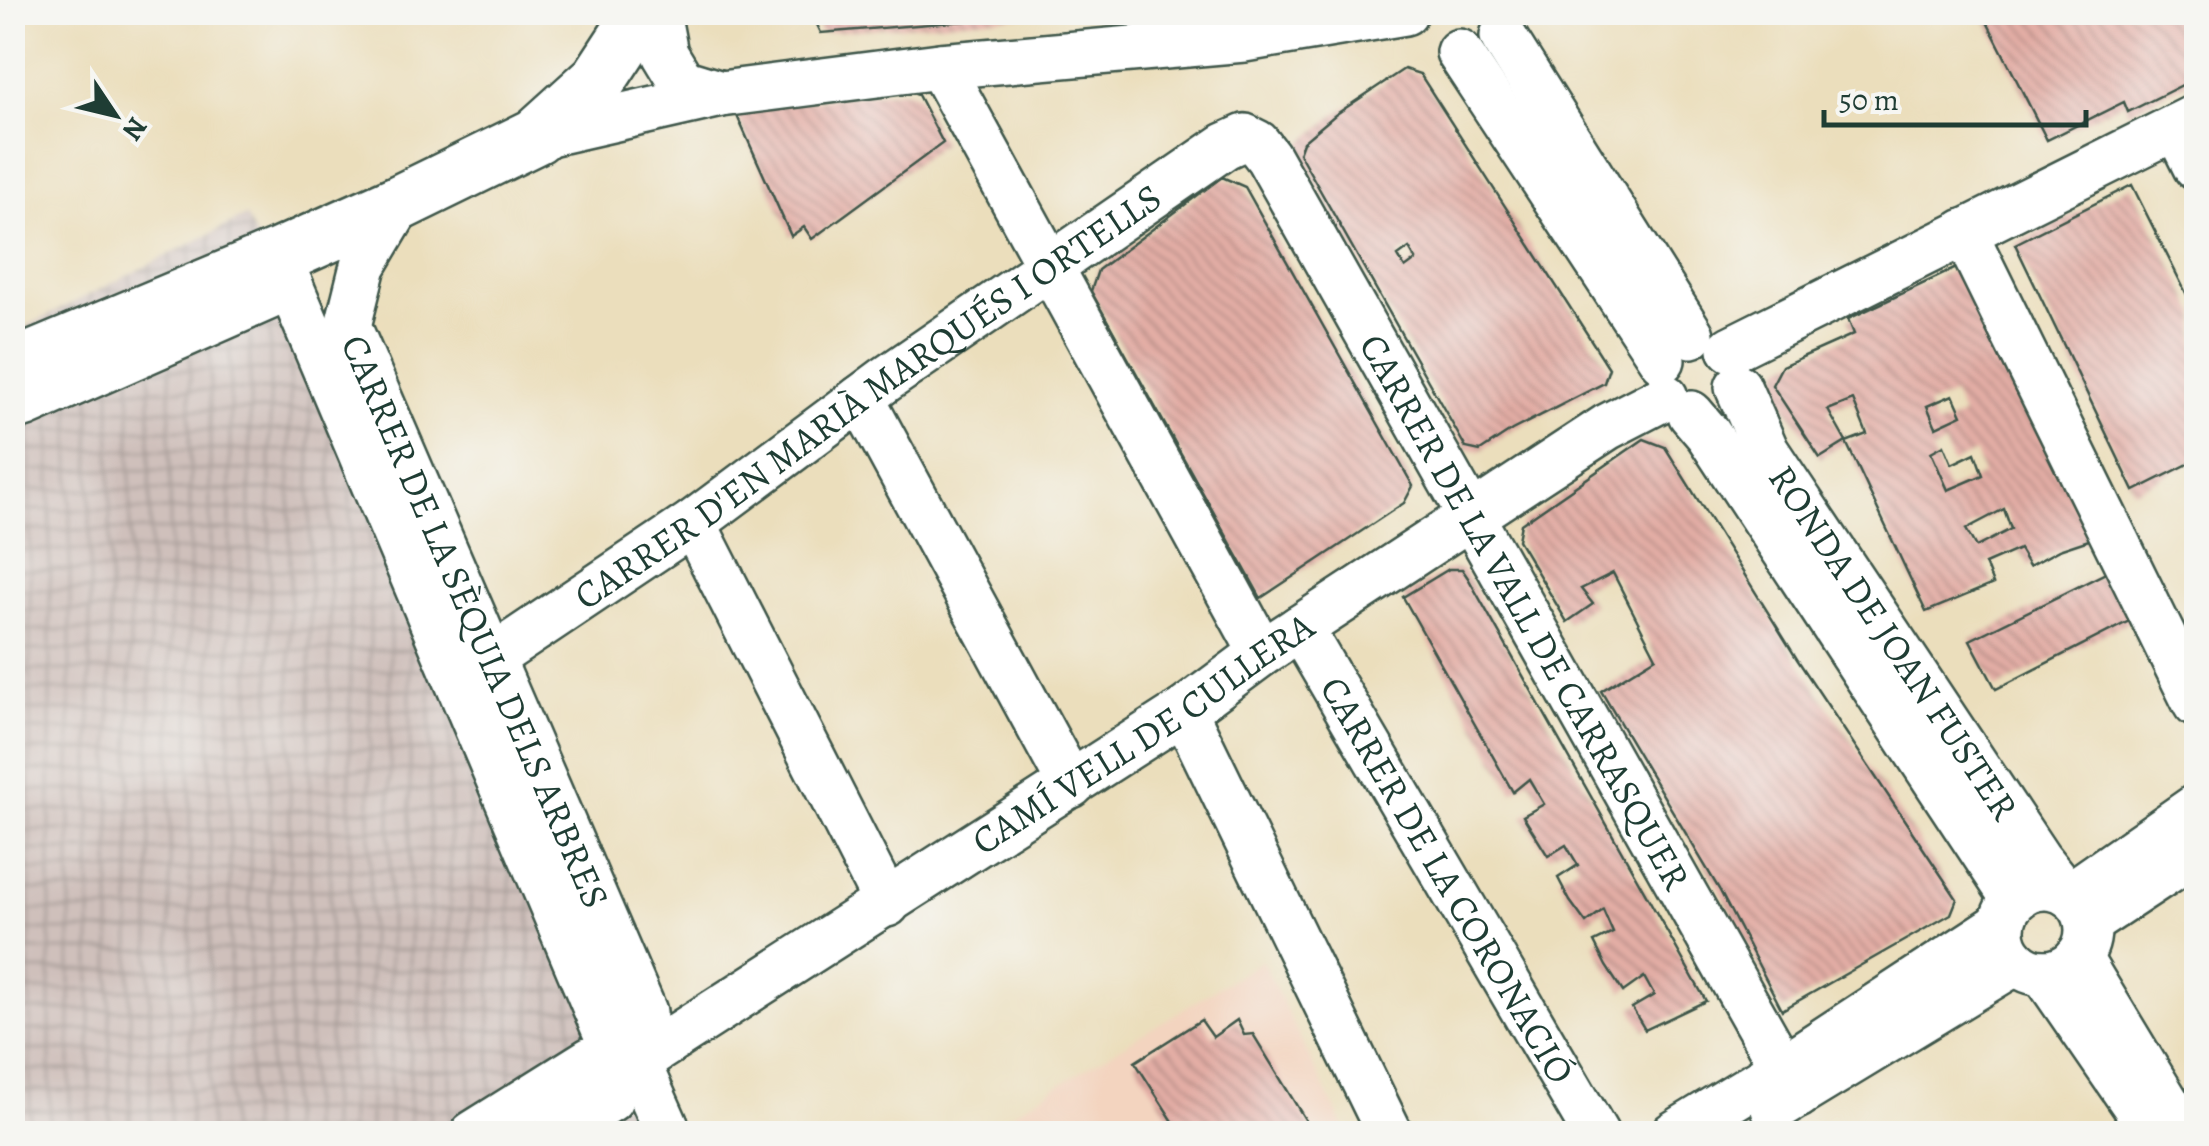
<svg xmlns="http://www.w3.org/2000/svg" width="2209" height="1146" font-family="Alegreya,serif">
	<defs>
		<pattern id="industrial-grid" width="8" height="8" patternUnits="userSpaceOnUse" patternTransform="scale(2.5)"><rect width="8" height="8" fill="#cfc0bb"/><path d="M0 4h8M4 0v8" fill="none" stroke="#a79d99"/></pattern>
		<pattern id="building-back-hatch" width="6" height="6" patternUnits="userSpaceOnUse" patternTransform="scale(2.5)"><rect width="6" height="6" fill="#e3ada5"/><path d="M-1 5l2 2M0 0l6 6M5-1l2 2" fill="none" stroke="#b78e87"/></pattern>
	</defs>
	<rect width="100%" height="100%" fill="#f6f6f2"/>
	<filter id="ink" filterUnits="userSpaceOnUse"><feTurbulence type="fractalNoise" baseFrequency=".01" numOctaves="2"/><feDisplacementMap in="SourceGraphic" scale="20" xChannelSelector="R" yChannelSelector="G"/><feConvolveMatrix kernelMatrix="1 2 1 2 8 2 1 2 1" color-interpolation-filters="sRGB"/></filter>
	<filter id="wash" filterUnits="userSpaceOnUse"><feTurbulence type="fractalNoise" baseFrequency=".0048" numOctaves="4" result="noise"/><feDisplacementMap in="SourceGraphic" scale="40" xChannelSelector="R" yChannelSelector="G"/><feGaussianBlur stdDeviation="2.25" result="paint"/><feColorMatrix in="noise" values="0 0 0 0 0 0 0 0 0 0 0 0 0 0 0 0 0 1.4 0 .05"/><feComposite in="paint" operator="in"/></filter>
	<g filter="url(#wash)">
		<rect width="100%" height="100%" fill="#ebdebc"/>
		<!-- built -->
		<path fill="#f3d4bf" d="M1262,961L1347,1133L978,1134Z"/>
		<!-- industrial -->
		<path fill="url(#industrial-grid)" d="M246,216L457,670L665,1133L13,1134V333Z"/>
		<g id="blocks">
			<!-- building -->
			<path fill="url(#building-back-hatch)" fill-rule="evenodd" d="M811,12H1038V15L821,33Z
				M1982,12H2196V78L2128,112L2124,102L2047,140Z
				M1404,69L1420,74L1609,368L1604,383L1512,430L1480,451L1466,448L1299,153L1303,142L1335,115ZM1409,248L1416,260L1405,268L1398,256Z
				M904,90L918,95L943,143L812,239L804,227L791,236L734,109Z
				M1222,177L1245,187L1413,486L1404,503L1261,598L1091,291L1098,270Z
				M2132,185L2196,313V460L2134,491L2015,244Z
				M1967,263L2098,537L2059,550L2029,566L2019,549L1985,564L1993,584L1926,612L1846,442L1867,434L1853,400L1828,410L1846,442L1820,458L1772,385L1782,366L1854,334L1848,319ZM1953,395L1962,415L1936,427L1927,406ZM1944,445L1952,464L1975,453L1983,475L1948,490L1931,452ZM2004,509L2011,529L1976,547L1966,529Z
				M1644,439L1665,447L1797,659L1957,899L1951,914L1782,1010L1719,889L1601,691L1656,657L1613,573L1581,589L1593,604L1567,622L1518,540L1521,524Z
				M1449,569H1462L1468,578L1706,1001L1645,1030L1632,1008L1654,995L1644,977L1623,992L1606,966L1594,942L1613,933L1603,910L1586,923L1570,901L1558,878L1578,865L1566,845L1548,856L1523,816L1544,804L1529,779L1513,792L1403,597Z
				M2112,570L2139,616L1996,689L1970,640Z
				M1201,1020L1213,1037L1237,1020L1244,1035L1253,1034L1314,1134H1181L1135,1062Z"/>
		</g>
	</g>
	<g filter="url(#ink)">
		<use href="#blocks" fill-opacity="0" stroke="#3e5548" stroke-width="2.5"/>
		<g fill="none" stroke-linecap="round" stroke-linejoin="round">
			<defs>
				<g id="minor">
					<path d="M657,12L665,54L682,82L721,94"/>
					<path d="M1503,36L1691,335"/>
					<path d="M1459,52L1662,360"/>
					<path d="M940,66L1262,653"/>
					<path d="M2176,127L2196,167"/>
					<path d="M536,136L721,94L940,66L1244,39L1405,12"/>
					<path id="s1" d="M401,202L363,266L348,326L644,1012L631,1038L637,1062L669,1134"/>
					<path d="M1964,232L2196,704"/>
					<path d="M278,257L605,1030L631,1038"/>
					<path d="M1731,349L2196,117"/>
					<path d="M12,381L24,405L291,287"/>
					<path id="s2" d="M1738,387L1766,451L2038,859L2062,889"/>
					<path d="M861,398L1071,785"/>
					<path d="M1691,414L1708,434L2014,899"/>
					<path d="M693,523L887,904"/>
					<path id="s3" d="M1300,628L1596,1134"/>
					<path id="s4" d="M490,659L693,523L885,380L1225,146L1245,137L1257,143L1268,157L1798,1095"/>
					<path d="M1184,711L1390,1134"/>
					<circle cx="2045" cy="930" r="43"/>
					<path d="M2070,895L2196,807"/>
					<path d="M2088,923L2196,852"/>
					<path d="M2078,957L2185,1134"/>
					<path d="M2044,973L2139,1111"/>
					<path d="M1774,1109L2016,962"/>
					<path id="s5" d="M473,1134L591,1060L620,1070L637,1062L1184,711L1262,653L1607,427L1665,397"/>
					<path d="M554,1134L610,1099L620,1070"/>
					<path d="M1674,1134L1782,1068L2002,924"/>
				</g>
				<path id="highway" d="M12,368L278,257L401,202L536,136L599,79L643,12"/>
			</defs>
			<!-- minor casing -->
			<use href="#minor" stroke="#3e5548" stroke-width="50"/>
			<!-- highway casing -->
			<use href="#highway" stroke="#3e5548" stroke-width="60"/>
			<!-- minor -->
			<use href="#minor" stroke="#fff" stroke-width="45"/>
			<!-- highway -->
			<use href="#highway" stroke="#fff" stroke-width="55"/>
		</g>
	</g>
	<g text-anchor="middle" dominant-baseline="central" stroke-width="10" stroke-linejoin="round" paint-order="stroke">
		<!-- street labels -->
		<g font-size="38" fill="#1f3d34" stroke="#f6f6f2">
			<text stroke="none"><textPath href="#s4" startOffset="460">CARRER D'EN MARIÀ MARQUÉS I ORTELLS</textPath></text>
			<text stroke="none"><textPath href="#s4" startOffset="1472">CARRER DE LA VALL DE CARRASQUER</textPath></text>
			<text stroke="none"><textPath href="#s1" startOffset="458">CARRER DE LA SÈQUIA DELS ARBRES</textPath></text>
			<text stroke="none"><textPath href="#s2" startOffset="300">RONDA DE JOAN FUSTER</textPath></text>
			<text stroke="none"><textPath href="#s5" startOffset="792">CAMÍ VELL DE CULLERA</textPath></text>
			<text stroke="none"><textPath href="#s3" startOffset="292">CARRER DE LA CORONACIÓ</textPath></text>
		</g>
	</g>
	<!-- margin -->
	<rect width="2209" height="1146" fill="none" stroke="#f6f6f2" stroke-width="50"/>
	<!-- north arrow -->
	<g transform="translate(115 115) rotate(125)" stroke="#f6f6f2" stroke-width="8" paint-order="stroke">
	<path d="M0-8L18 38L0 25L-18 38Z" fill="#1f3d34"/>
	<text y="-15" font-size="28" font-weight="bold" text-anchor="middle" fill="#1f3d34">N</text>
	</g>
	<!-- scale -->
	<path d="M1824 110v15h262v-15" fill="none" stroke="#1f3d34" stroke-width="5"/>
	<text x="1839" y="110" font-size="30" fill="#1f3d34" stroke="#f6f6f2" stroke-width="8" paint-order="stroke">50 m</text>
</svg>
